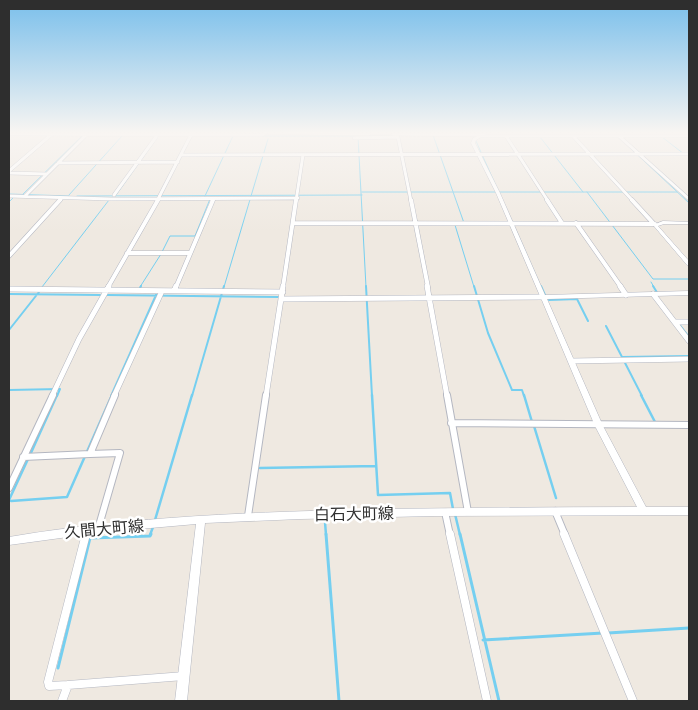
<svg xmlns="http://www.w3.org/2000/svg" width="698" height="710" font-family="'Fira Sans','Noto Sans JP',sans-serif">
	<rect width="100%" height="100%" fill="#efe9e1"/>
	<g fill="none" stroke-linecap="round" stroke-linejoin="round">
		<!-- stream-far3 -->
		<path stroke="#75cff0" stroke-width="1" d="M433,135L464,223
			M261,136H391
			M358,136L366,287
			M540,137L583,192
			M662,137L684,154
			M476,141L541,287
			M627,145L689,203
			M362,192H677
			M587,192L653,279H689
			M9,194L69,196
			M23,194L84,134
			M69,195L122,136
			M116,195L154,142
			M77,196L362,195
			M205,196L233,136
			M9,202L15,196
			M457,225H455L474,287
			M162,252L170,236H195L210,199
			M651,282L654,287
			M42,287L109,200
			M140,287L161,254
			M224,287L268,139"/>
		<!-- stream-far2 -->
		<path stroke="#75cff0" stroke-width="2" d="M366,286L372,396
			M474,286L488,333L512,390H522L524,396
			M541,286L545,295
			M653,286L658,294
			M140,288L141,286
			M9,294L100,295
			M107,295L280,297
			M549,300L577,299L588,321
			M679,324L689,337
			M606,326L622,357
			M9,330L39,292
			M9,390L60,389L57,396
			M111,396L156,295
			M192,396L224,286
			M642,396L622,357L689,356"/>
		<!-- stream-far1 -->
		<path stroke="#75cff0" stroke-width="2.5" d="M372,395L378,495L450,493L453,509
			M524,395L532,422
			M641,395L655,422
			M534,426L556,498
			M30,455L57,395
			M260,468L376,466
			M9,500L28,459
			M11,501L67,497L112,395
			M455,514L460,535
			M155,520L192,395
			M325,522L326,535
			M150,535L153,527"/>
		<!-- stream -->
		<path stroke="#75cff0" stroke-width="3" d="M326,534L339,701
			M460,534L499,701
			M608,633L689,628
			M483,640L603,633
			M58,668L90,538L150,536L151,534"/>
		<defs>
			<path id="street-far4" d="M284,133L369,134
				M9,134L262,135L266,133
				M393,134L484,135
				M482,136H689
				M506,136L548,201
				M573,136L633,201
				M619,136L689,199
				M354,138L398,137L411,201
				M181,155L689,154
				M58,163L178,162
				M9,171L52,134
				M9,173L47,174
				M114,195L156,137
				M9,196L111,199L298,198
				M25,196L87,134
				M59,201L62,198
				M157,201L192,133
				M212,201L213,199
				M296,201L303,155"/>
			<path id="street-far3" d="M411,200L428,287
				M547,200L562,223
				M632,200L654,224
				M294,223L655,224
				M576,223L621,287
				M127,253H190
				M9,256L60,200
				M108,287L158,200
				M176,287L213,200
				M283,287L296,200"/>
			<path id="street-far2" d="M427,286L447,396
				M620,286L626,295
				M9,289L283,292
				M174,291L176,286
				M653,294L689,341
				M282,299L542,297
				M675,322H689
				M572,361L689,359
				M52,396L79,339L109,286
				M114,396L162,291
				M266,396L283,286"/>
			<path id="street-far1" d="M447,395L468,512
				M451,423L689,425
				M23,457L90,454
				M9,488L53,395
				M555,511L565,535
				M445,512L450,535
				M248,516L266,395
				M98,529L120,453L90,454L115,395
				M86,535L87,531"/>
			<path id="street" d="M450,534L487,701
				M564,534L633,701
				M68,685L184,676
				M62,701L68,685L49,686L48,682L86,534"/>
			<path id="secondary" d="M485,133H489L476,140L475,143L500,193L545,295L689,291V295L547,299L603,426L646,507H689V515L434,516L300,519L205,523L187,701H175L196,524L105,532L9,545V537C132,516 258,512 383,509C467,508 552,507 637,507L595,426L541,298L539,297L540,296L496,193L471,143L473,138Z
				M663,221L689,222V224H664L658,226L689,261V266L687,265L653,225Z"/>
		</defs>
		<!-- street-far4 casing -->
		<use href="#street-far4" stroke="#b4b7c1" stroke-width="4"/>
		<!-- street-far3 casing -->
		<use href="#street-far3" stroke="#b4b7c1" stroke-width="5"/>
		<!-- street-far2 casing -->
		<use href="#street-far2" stroke="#b4b7c1" stroke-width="6"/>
		<!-- street-far1 casing -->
		<use href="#street-far1" stroke="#b4b7c1" stroke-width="8"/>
		<!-- street casing -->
		<use href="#street" stroke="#b4b7c1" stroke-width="9"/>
		<!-- secondary casing -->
		<use href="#secondary" stroke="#b4b7c1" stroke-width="1"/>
		<!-- street-far4 -->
		<use href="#street-far4" stroke="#fff" stroke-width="3"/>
		<!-- street-far3 -->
		<use href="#street-far3" stroke="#fff" stroke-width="4"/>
		<!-- street-far2 -->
		<use href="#street-far2" stroke="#fff" stroke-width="5"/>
		<!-- street-far1 -->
		<use href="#street-far1" stroke="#fff" stroke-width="6"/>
		<!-- street -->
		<use href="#street" stroke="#fff" stroke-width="8"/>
		<!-- secondary -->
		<use href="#secondary" fill="#fff" fill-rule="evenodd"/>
	</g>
	<!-- sky -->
	<linearGradient id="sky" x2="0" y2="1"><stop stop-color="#7abfeb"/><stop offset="0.57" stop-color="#f8f5f2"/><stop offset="1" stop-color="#f8f5f2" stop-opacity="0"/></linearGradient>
	<rect width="698" height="232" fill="url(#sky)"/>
	<g text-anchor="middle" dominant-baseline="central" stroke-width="5" stroke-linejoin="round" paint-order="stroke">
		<!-- near-street labels -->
		<g font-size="16" fill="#2e2e2e" stroke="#fff">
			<text transform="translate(354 514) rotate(-1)">白石大町線</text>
			<text transform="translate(104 529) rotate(-5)">久間大町線</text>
		</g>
	</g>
	<!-- border -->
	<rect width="698" height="710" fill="none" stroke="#2e2e2e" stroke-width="20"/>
</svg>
